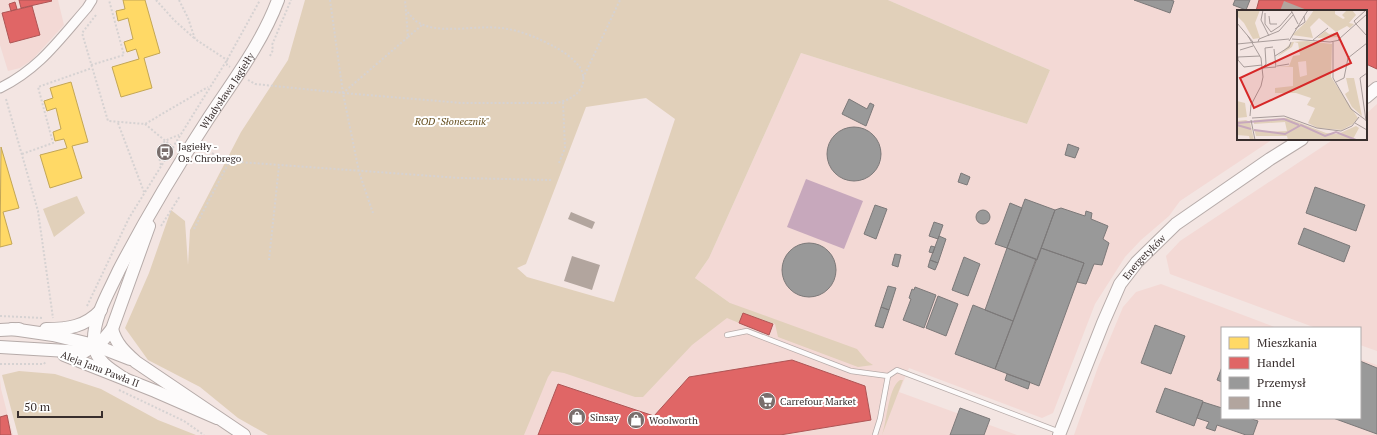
<svg xmlns="http://www.w3.org/2000/svg" width="1377" height="435" font-family="'PT Serif',serif">
	<rect width="100%" height="100%" fill="#f3e5e2"/>
	<!-- built -->
	<path fill="#f3d9d5" d="M0,0H58L64,25L32,60L20,68L8,71L0,45Z
		M888,0H1259L1256,11H1238V139H1273L1180,201L1169,216L1141,240L1125,257L1095,304L1053,413L1042,418L909,368L899,392L1017,435H516L546,359L730,303L695,278L709,258L801,53L1027,124L1050,70Z
		M1377,104V351L1360,345V328H1316L1170,274L1166,256L1180,241L1334,139H1366V114Z
		M1161,284L1277,328H1222V418H1360V359L1377,365V435H1074L1098,367L1123,307L1136,292Z
		M0,379L1,389L13,435H0Z"/>
	<!-- green -->
	<path fill="#e1d0ba" fill-rule="evenodd" d="M305,0H888L1050,70L1027,124L801,53L709,258L695,278L730,303L857,349L867,361L873,365L858,367L778,337L775,324L743,314L739,323L727,318L692,345L643,397H635L564,373L552,371L548,377L524,435H268L238,418L200,387L148,360L125,328L149,273L171,210L185,221L188,265L190,230L241,132L288,60ZM646,98L675,119L614,302L527,277L517,268L526,264L586,107Z
		M77,196L85,213L54,237L43,209Z
		M19,371L55,374L101,389L158,420L196,435H18L2,375Z
		M900,380H903L882,435C887,421 888,388 900,380Z"/>
	<!-- water -->
	<path fill="#c7a8bc" d="M806,179L863,201L844,249L787,227Z"/>
	<!-- homes -->
	<path fill="#ffd966" stroke="#c3a655" d="M123,0H145L160,53L144,58L152,88L121,97L112,67L139,59L136,49L127,52L124,42L133,39L128,18L118,21L116,11L125,9Z
		M71,82L88,142L72,146L82,178L50,188L40,155L67,148L64,139L55,141L53,132L61,129L56,108L47,111L44,101L53,98L50,88Z
		M1,147L19,208L3,212L12,244L0,247Z"/>
	<!-- shops -->
	<path fill="#e06666" stroke="#ae5555" d="M19,0H51L52,1L21,8Z
		M1259,0H1377V69L1366,64V11H1256Z
		M15,2L17,9L11,11L9,4Z
		M32,6L40,35L10,43L2,13Z
		M743,313L773,324L769,335L739,323Z
		M792,360L865,386L871,420L780,435H538L558,384L654,416L689,377Z
		M7,415L11,435H0V417Z"/>
	<!-- industry -->
	<path fill="#999" stroke="#7c7979" d="M1134,0H1170L1174,1L1170,13Z
		M1235,0H1250L1246,10L1233,5Z
		M849,99L867,109L870,103L874,105L866,126L842,114Z
		M827 154a27 27 0 1 1 54 0a27 27 0 1 1-54 0Z
		M1068,144L1079,148L1075,158L1065,155Z
		M961,173L970,177L967,185L958,182Z
		M1315,187L1365,205L1356,231L1306,213Z
		M1025,199L1055,210L1037,260L1007,248Z
		M1010,203L1022,208L1007,248L995,244Z
		M875,205L887,209L876,239L864,234Z
		M1061,208L1085,216L1086,211L1092,213L1091,219L1108,226L1103,239L1109,243L1102,265L1094,264L1086,284L1077,282L1084,263L1041,248L1055,210Z
		M976 217a7 7 0 1 1 14 0a7 7 0 1 1-14 0Z
		M934,222L943,225L938,239L929,236Z
		M1304,228L1350,246L1344,262L1298,244Z
		M939,236L946,239L938,263L930,260Z
		M782 270a27 27 0 1 1 54 0a27 27 0 1 1-54 0Z
		M931,246L935,247L933,253L929,252Z
		M1007,248L1036,259L1013,321L985,310Z
		M1041,248L1084,263L1039,386L995,369Z
		M895,254L901,255L898,267L892,265Z
		M964,257L980,264L968,296L952,290Z
		M930,260L938,263L935,270L928,267Z
		M888,286L896,288L889,310L881,307Z
		M915,287L936,295L924,328L903,320L911,299L909,298L912,289L914,290Z
		M938,296L958,304L946,336L926,328Z
		M973,305L1013,321L995,369L955,354Z
		M881,307L889,310L883,328L875,326Z
		M1155,325L1185,336L1171,374L1141,363Z
		M1360,361L1377,368V434L1333,418H1360Z
		M1222,367V382L1217,380Z
		M1007,374L1030,382L1028,389L1005,380Z
		M1165,388L1203,401L1194,426L1156,412Z
		M1203,402L1222,408V418H1249L1258,421L1253,435H1246L1217,425L1215,431L1206,428L1209,422L1197,418Z
		M960,408L990,419L984,435H950Z"/>
	<!-- building -->
	<path fill="#b2a59e" d="M1284,1L1307,10L1306,11H1280Z
		M571,212L595,222L592,229L568,219Z
		M572,256L600,265L592,290L564,281Z"/>
	<g fill="none" stroke-linecap="round" stroke-linejoin="round">
		<defs>
			<path id="lane" d="M727,335L747,331L851,371L888,376
				M875,435L880,419L888,376L897,370L1060,432"/>
			<path id="street" d="M0,88C39,69 59,40 87,8L92,0"/>
			<g id="secondary">
				<path d="M1366,97L1377,88"/>
				<path d="M12,329L53,335L94,345L130,359"/>
				<path d="M46,329C68,329 85,327 101,310"/>
				<path d="M112,329C116,344 125,352 136,362L244,435"/>
				<path d="M0,330L19,329"/>
				<path d="M0,347L84,352L103,340L112,329L149,226"/>
				<path d="M64,355L155,391L217,418"/>
				<path id="s1" d="M125,379C111,370 96,362 94,344C92,319 109,292 119,270C146,218 176,168 208,119C233,81 262,43 278,0"/>
				<path id="s2" d="M1059,435L1103,323L1120,284L1137,262L1176,224L1270,159L1302,139"/>
			</g>
		</defs>
		<!-- lane casing -->
		<use href="#lane" stroke="#b6aba9" stroke-width="6"/>
		<!-- street casing -->
		<use href="#street" stroke="#b6aba9" stroke-width="11"/>
		<!-- secondary casing -->
		<use href="#secondary" stroke="#b6aba9" stroke-width="14"/>
		<!-- path -->
		<path stroke="#d6d2d2" stroke-width="2" stroke-dasharray="2 2" stroke-linecap="butt" d="M156,0L174,20L194,38
			M179,0L188,18L195,39L227,60V65L230,67
			M330,0L343,93L359,172L373,213
			M96,15L82,33L108,121L145,124L208,87
			M408,37L422,25
			M270,56L273,50L272,45L291,0
			M91,65L124,55L109,0
			M583,78L620,0
			M248,80L255,84L343,93L408,37L405,0
			M343,93L462,103H554C569,102 589,90 582,72C579,62 564,52 555,47C538,38 520,30 501,28C477,25 443,34 421,24C414,21 411,16 406,10
			M6,99L38,211L53,318
			M118,123L144,192
			M145,124L174,148
			M212,153L225,161L460,178L551,180
			M22,154L53,143L38,87L92,68
			M559,163L565,148L563,102
			M161,165C155,145 162,141 179,135
			M161,226L180,196
			M194,229L229,162
			M269,260L279,166
			M87,306L129,218L227,60L260,0
			M0,316L43,318
			M0,364H44L46,361
			M119,390L184,421L204,435"/>
		<!-- lane -->
		<use href="#lane" stroke="#fdfbfb" stroke-width="4.5"/>
		<!-- street -->
		<use href="#street" stroke="#fdfbfb" stroke-width="9"/>
		<!-- secondary -->
		<use href="#secondary" stroke="#fdfbfb" stroke-width="12"/>
	</g>
	<!-- icons -->
	<defs>
		<symbol id="bus-disc" viewBox="-11 -11 22 22"><circle r="9.5" fill="#796e6c" stroke="#fff"/><path d="M-5-6H5V4H4V6H2V4H-2V6H-4V4H-5ZM-3.5-4V0h7V-4ZM-3.5 1.2v1.5H-2V1.2ZM2 1.2v1.5H3.5V1.2Z" fill="#fff"/></symbol>
		<symbol id="supermarket-disc" viewBox="-11 -11 22 22"><circle r="9.5" fill="#796e6c" stroke="#fff"/><path d="M-6-5.5h2.5l.6 2H6L4.5 2H-2.5L-4.4-4H-6ZM-1.5 3.2a1.3 1.3 0 1 0 .1 0ZM3 3.2a1.3 1.3 0 1 0 .1 0Z" fill="#fff"/></symbol>
		<symbol id="shop-disc" viewBox="-11 -11 22 22"><circle r="9.5" fill="#796e6c" stroke="#fff"/><path d="M-5-2.5h2.3a2.7 3.5 0 0 1 5.4 0H5L5.5 6h-11ZM-1.5-2.5h3a1.5 2.3 0 0 0-3 0Z" fill="#fff"/></symbol>
	</defs>
	<g fill-rule="evenodd">
		<use href="#bus-disc" x="155" y="142" width="20" height="20"/>
		<use href="#supermarket-disc" x="757" y="391" width="20" height="20"/>
		<use href="#shop-disc" x="567" y="407" width="20" height="20"/>
		<use href="#shop-disc" x="626" y="410" width="20" height="20"/>
	</g>
	<g text-anchor="middle" dominant-baseline="central" stroke-width="4" stroke-linejoin="round" paint-order="stroke">
		<!-- street labels -->
		<g font-size="10" fill="#382e2d" stroke="#fff">
			<text stroke="none"><textPath href="#s1" startOffset="337">Władysława Jagiełły</textPath></text>
			<text stroke="none"><textPath href="#s2" startOffset="199">Energetyków</textPath></text>
			<text transform="translate(100 369) rotate(21)">Aleja Jana Pawła II</text>
		</g>
		<!-- park labels -->
		<g font-size="10" font-style="italic" fill="#624b1a" stroke="#fff">
			<text x="452" y="121">ROD "Słonecznik"</text>
		</g>
		<!-- poi labels -->
		<g font-size="10" fill="#382e2d" stroke="#fff" text-anchor="start">
			<text x="178" y="146">Jagiełły -<tspan x="178" dy="12">Os. Chrobrego</tspan></text>
			<text x="780" y="401">Carrefour Market</text>
			<text x="590" y="417">Sinsay</text>
			<text x="649" y="420">Woolworth</text>
		</g>
	</g>
	<!-- overview -->
	<g transform="translate(1237 10)">
		<rect width="130" height="130" fill="#f3e5e2"/>
		<path d="M0,0H23L18,13L23,28L16,29L7,13L0,6ZM77,0H98V4L106,9L108,8L105,5L110,0H115L119,5L112,13L117,14L113,18L110,16L99,22L82,8L73,17L76,28L55,25L68,13ZM88,21L92,24L99,23L102,27L80,28ZM70,31L95,34L94,67L121,108L116,114L105,120L81,118L71,113L78,98L70,95L74,88L59,83H38V78L56,76V57L41,56H52L56,46L63,45L61,33L57,32L55,37L40,47L55,32ZM69,51L70,65L63,67L61,52ZM109,68H117L125,106L115,97L108,84L112,81ZM0,91L8,93L10,107L0,108ZM50,108L89,123L101,124L119,116L122,118L116,129L119,130H51L50,126H19L17,119L25,122L50,121L48,112L17,114V110ZM9,110L13,112L17,130H13L12,126L0,125V111Z" fill="#e1d0ba" fill-rule="evenodd"/>
		<path fill="none" stroke="#c7a8bc" stroke-width="2" d="M0,113L47,109L62,115M0,115L14,119M17,120L48,124L64,115L88,126L99,122L119,130"/>
		<path fill="none" stroke="#a89c9a" stroke-width="1" d="M26,0L24,10L32,26M54,0L61,14M28,3V14L34,22M32,6L33,14H40M0,13L16,32M119,14L117,11L129,0M119,14L130,26M58,19L68,12L67,6M34,22L43,16L55,2M11,26L24,48L26,67L24,76L14,95L13,106M55,29L93,32L103,30M76,30L91,18M101,30L130,4M52,31L71,0M21,32L22,29L42,21L56,5M96,32V68L114,99L130,111M0,34L52,29M3,40L16,36M23,46L1,47V50L7,57L25,55M38,46L52,37L54,32M27,56L29,54L28,38L36,37M40,56L52,54M26,58L39,57L37,39M99,72L107,68L111,48L130,33M15,108L47,106L80,118L104,121L115,116L122,107M14,110L18,130M129,111L123,68L130,63M118,113L130,120"/>
		<path fill="#d62828" fill-opacity="0.15" stroke="#d62828" stroke-width="2" d="M100,23L114,53L17,98L3,68Z"/>
		<rect width="130" height="130" fill="none" stroke="#382e2d" stroke-width="2"/>
	</g>
	<!-- legend -->
	<rect x="1221" y="327" width="140" height="92" fill="#ffffff" stroke="#afabab"/>
	<rect x="1229" y="337" width="20" height="12" fill="#ffd966" stroke="#afabab"/>
	<text x="1257" y="347" font-size="12" fill="#382e2d">Mieszkania</text>
	<rect x="1229" y="357" width="20" height="12" fill="#e06666" stroke="#afabab"/>
	<text x="1257" y="367" font-size="12" fill="#382e2d">Handel</text>
	<rect x="1229" y="377" width="20" height="12" fill="#999999" stroke="#afabab"/>
	<text x="1257" y="387" font-size="12" fill="#382e2d">Przemysł</text>
	<rect x="1229" y="397" width="20" height="12" fill="#b2a59e" stroke="#afabab"/>
	<text x="1257" y="407" font-size="12" fill="#382e2d">Inne</text>
	<!-- scale -->
	<path d="M18 411v6h84v-6" fill="none" stroke="#382e2d" stroke-width="2"/>
	<text x="24" y="411" font-size="12" fill="#382e2d" stroke="#ffffff" stroke-width="3" paint-order="stroke">50 m</text>
</svg>
